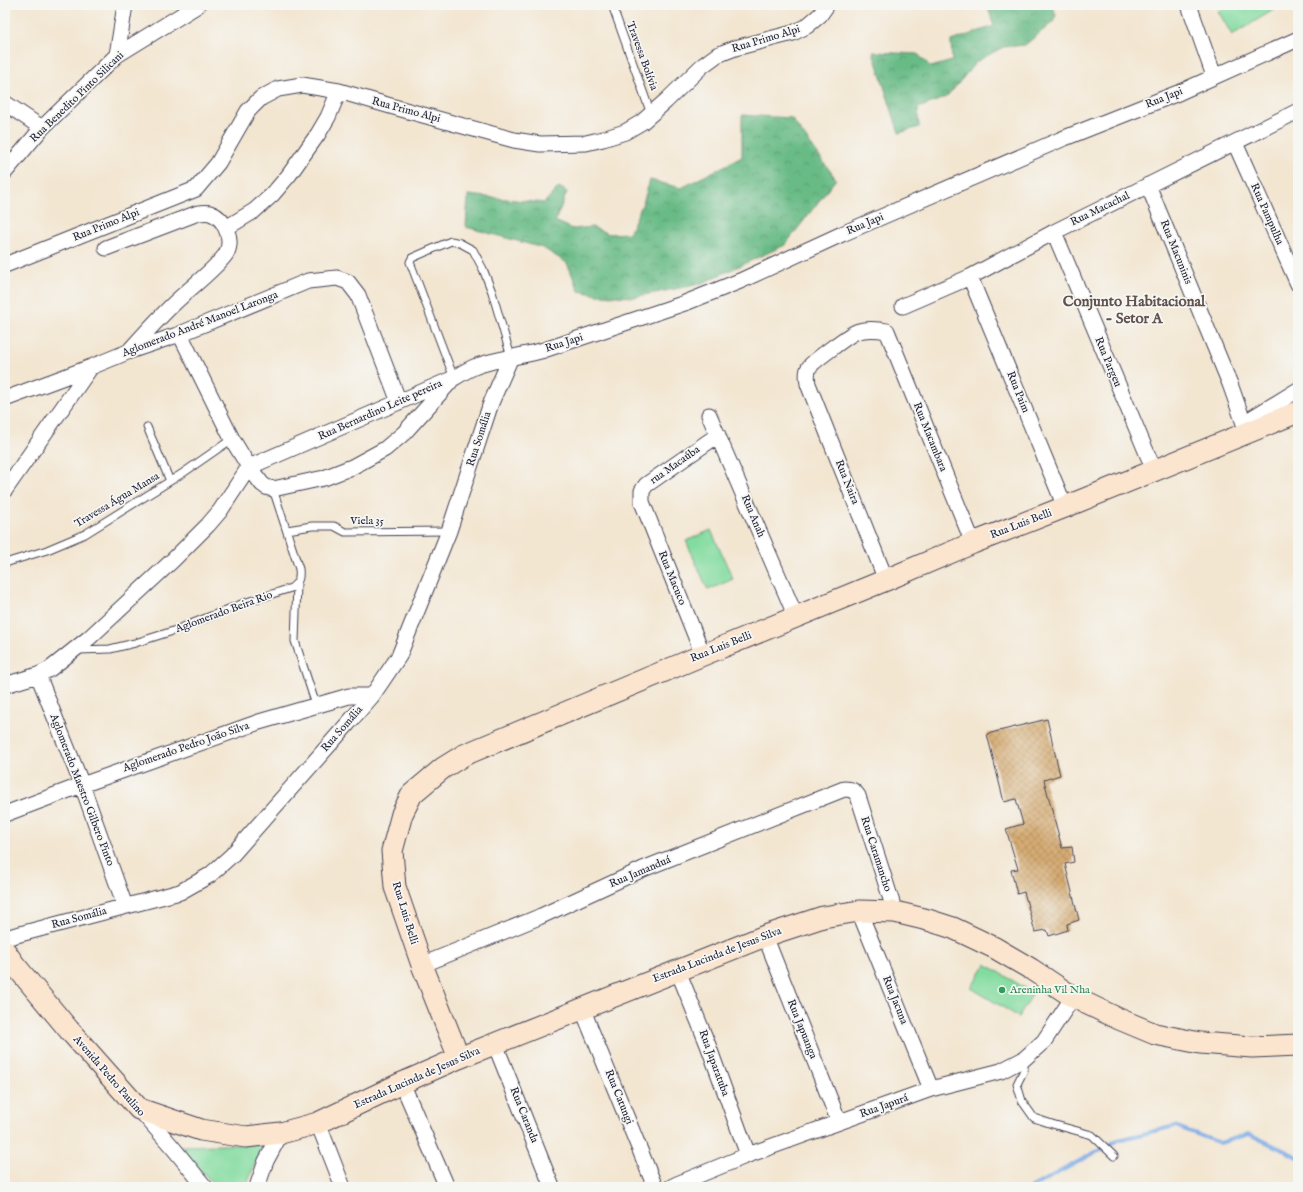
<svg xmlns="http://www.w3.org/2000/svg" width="1303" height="1192" font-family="'IM FELL English',serif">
	<defs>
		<pattern id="forest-crowns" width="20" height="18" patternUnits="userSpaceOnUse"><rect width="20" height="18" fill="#69bb86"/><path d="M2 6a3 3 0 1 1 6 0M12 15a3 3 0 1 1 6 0" fill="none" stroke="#56986f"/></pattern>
		<pattern id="building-cross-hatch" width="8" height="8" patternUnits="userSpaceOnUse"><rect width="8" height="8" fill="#d6ac73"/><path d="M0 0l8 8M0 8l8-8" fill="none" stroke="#ad8c60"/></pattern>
	</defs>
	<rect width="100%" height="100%" fill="#f6f6f2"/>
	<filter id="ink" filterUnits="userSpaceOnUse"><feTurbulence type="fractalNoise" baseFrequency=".025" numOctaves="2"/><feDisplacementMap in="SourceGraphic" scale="8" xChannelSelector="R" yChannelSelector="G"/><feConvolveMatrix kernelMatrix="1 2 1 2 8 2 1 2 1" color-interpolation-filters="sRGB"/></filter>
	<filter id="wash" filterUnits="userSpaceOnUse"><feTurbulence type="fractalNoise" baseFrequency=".012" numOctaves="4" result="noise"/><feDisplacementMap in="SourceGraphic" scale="16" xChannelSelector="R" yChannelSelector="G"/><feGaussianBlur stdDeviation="0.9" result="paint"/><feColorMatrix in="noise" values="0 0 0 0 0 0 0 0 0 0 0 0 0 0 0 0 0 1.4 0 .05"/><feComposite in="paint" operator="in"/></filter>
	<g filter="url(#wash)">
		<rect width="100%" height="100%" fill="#f3e6d1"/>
		<!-- forest -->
		<path fill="url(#forest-crowns)" stroke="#466e60" d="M987,5H1052L1056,15L1053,22L1025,45L1003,47L976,62L947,97L918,108L919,127L899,133L873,52L918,54L931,67L952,61L951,41L994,26Z
			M742,115L791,118L836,179L785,245L700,284L634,297L598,295L579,291L567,263L543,248L466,227L468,195L544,203L559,187L567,192L555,221L573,229L592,227L609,234L629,233L643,203L650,180L681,188L742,157Z"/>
		<!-- park -->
		<path fill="#82db9f" stroke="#527e6d" d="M1229,5H1275L1277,8L1232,35L1218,11Z
			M711,530L733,579L708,590L686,541Z
			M986,964L1033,993L1019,1017L971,988Z
			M263,1144L246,1187H216L179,1146Z"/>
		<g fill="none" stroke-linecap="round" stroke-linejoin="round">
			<!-- stream -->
			<path stroke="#7cabe6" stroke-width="4" d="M1032,1187L1118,1140L1175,1126L1220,1143L1249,1134L1298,1157"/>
		</g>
		<g id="blocks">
			<!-- building -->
			<path fill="url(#building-cross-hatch)" d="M1047,719L1060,775L1044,780L1062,848L1072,847L1074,862L1065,864L1079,920L1067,924L1068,930L1049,936L1047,930L1035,932L1024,892L1017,894L1011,870L1018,869L1006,829L1023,824L1016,799L1004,802L987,734Z"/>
		</g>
	</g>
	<g filter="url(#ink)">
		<use href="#blocks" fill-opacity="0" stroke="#413f52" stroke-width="1"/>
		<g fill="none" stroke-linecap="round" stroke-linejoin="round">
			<defs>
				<path id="lane" d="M612,5L651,114
					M454,378L410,262L412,258L451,241L460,243L473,250L483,269L492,292L511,357
					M147,427L170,481
					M287,530L312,526H334L345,532L449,531
					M5,563L47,550L85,534L183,473L232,439
					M297,584L295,641L316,705
					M78,650L110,649L135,643L173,631L244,603L291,588C299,582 300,578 299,569L273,489
					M1024,1059V1070L1017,1084L1022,1101L1034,1118L1052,1124L1092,1135L1114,1156"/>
				<path id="street" d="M1189,5L1214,76
					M117,55L125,5
					M5,103L42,128
					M1235,143L1298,284
					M5,172L42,128L117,55L198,5
					M1148,185L1230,384L1247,432
					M226,228L254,211L272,195L289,175L318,134L328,117L339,91
					M1054,232L1154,470
					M106,248L198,213C202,213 206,212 210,213C225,218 234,240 226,254C217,267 194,285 181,297C163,313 147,331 130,350
					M5,265L196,189L218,163L248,111L261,98L278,89L302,85L339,91L394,107L514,140L540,144L586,143L603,139L625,132L642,122L666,101L702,66L717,55L735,48L793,33L807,26L820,15L827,5
					M970,277L1065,507
					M903,306L970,277L1054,232L1298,111
					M180,334L232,439L249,467L262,484L266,487L273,489L324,478L352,467L385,449L404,433L450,382
					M5,399L91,367L130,351L180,334L308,281L337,278L348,282L358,295L399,402
					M709,415L796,617
					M1244,423L1298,390
					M249,467L454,378C461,374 467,370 474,367C496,358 521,357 544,350L685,303L740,281L842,234L1062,139L1178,93L1298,39
					M5,490L91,367
					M886,580L808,384C807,377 806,371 810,366C814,361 850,334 856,332C866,328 876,329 887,331L973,543
					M703,655L642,502V491L646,485L718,435
					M38,675L82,785L125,906
					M5,685L38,675L50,669L89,638L173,560L208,525L220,511L249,467
					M5,814L82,785L259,722L349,696H372
					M859,911L931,1089
					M765,936L839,1122
					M5,938L180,892L210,875L232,855L345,727L372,696L399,656L449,531L491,403L511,357
					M422,965L539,917L643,869L844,789C851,789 854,790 858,796L895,912
					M678,971L708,1045L748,1155
					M582,1008L655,1187
					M495,1044L552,1187
					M402,1083L447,1187
					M140,1110L174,1149L205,1187
					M318,1123L343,1187
					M257,1187L266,1161L281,1133
					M671,1187L677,1184L748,1155L931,1089L1001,1071L1024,1059L1044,1041L1073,997"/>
				<path id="secondary" d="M5,951L14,964L69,1030L139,1109L201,1130L246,1137L281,1133L318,1123L402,1083L459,1058L765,936L823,917L859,911L895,912L928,920L953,928L995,948L1031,969L1073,997L1119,1019L1155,1034L1200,1043L1252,1047L1298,1045
					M459,1058L422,965L395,887L392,851L402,814L412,794L443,768L464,755L703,655L886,580L973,543L1065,507L1298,412"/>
			</defs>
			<!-- lane casing -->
			<use href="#lane" stroke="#413f52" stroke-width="9"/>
			<!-- street casing -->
			<use href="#street" stroke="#413f52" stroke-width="17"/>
			<!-- secondary casing -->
			<use href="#secondary" stroke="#413f52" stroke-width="23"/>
			<!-- lane -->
			<use href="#lane" stroke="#fff" stroke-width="7"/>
			<!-- street -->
			<use href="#street" stroke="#fff" stroke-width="15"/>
			<!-- secondary -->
			<use href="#secondary" stroke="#fce5cf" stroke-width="21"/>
		</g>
	</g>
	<!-- markers -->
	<circle fill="#2e9e5b" stroke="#f6f6f2" stroke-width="1.5" cx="1002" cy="990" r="4"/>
	<g text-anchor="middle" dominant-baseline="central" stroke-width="3.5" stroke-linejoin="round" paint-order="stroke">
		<!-- street labels -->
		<g font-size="11" fill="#22223b" stroke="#f6f6f2">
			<text transform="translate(766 39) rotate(-17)">Rua Primo Alpi</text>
			<text transform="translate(642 56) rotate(70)">Travessa Bolívia</text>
			<text transform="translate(77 97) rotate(-44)">Rua Benedito Pinto Silicani</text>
			<text transform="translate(1164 98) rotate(-22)">Rua Japi</text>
			<text transform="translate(406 110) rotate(15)">Rua Primo Alpi</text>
			<text transform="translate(1100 209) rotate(-26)">Rua Macachal</text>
			<text transform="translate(1267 214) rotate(66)">Rua Pampulha</text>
			<text transform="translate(865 224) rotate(-23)">Rua Japi</text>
			<text transform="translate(106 225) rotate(-22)">Rua Primo Alpi</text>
			<text transform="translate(1176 252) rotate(68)">Rua Macuninis</text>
			<text transform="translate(200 324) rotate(-21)">Aglomerado André Manoel Laronga</text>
			<text transform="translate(564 343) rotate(-18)">Rua Japi</text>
			<text transform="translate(1108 362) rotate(67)">Rua Pargeu</text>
			<text transform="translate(1018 392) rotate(68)">Rua Paim</text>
			<text transform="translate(380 410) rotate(-24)">Rua Bernardino Leite pereira</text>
			<text transform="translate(930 437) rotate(68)">Rua Macambara</text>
			<text transform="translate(479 439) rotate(-72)">Rua Somália</text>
			<text transform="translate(675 465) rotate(-35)">rua Macaúba</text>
			<text transform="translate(847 482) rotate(68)">Rua Naira</text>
			<text transform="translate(117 500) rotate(-31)">Travessa Água Mansa</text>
			<text transform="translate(753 516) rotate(67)">Rua Anah</text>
			<text x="367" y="521">Viela 35</text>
			<text transform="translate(1021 524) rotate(-21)">Rua Luis Belli</text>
			<text transform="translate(672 578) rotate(68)">Rua Macuco</text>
			<text transform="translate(224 612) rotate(-20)">Aglomerado Beira Rio</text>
			<text transform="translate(721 647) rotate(-22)">Rua Luis Belli</text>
			<text transform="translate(342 729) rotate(-49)">Rua Somália</text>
			<text transform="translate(186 747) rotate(-19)">Aglomerado Pedro João Silva</text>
			<text transform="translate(82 790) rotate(69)">Aglomerado Maestro Gilbero Pinto</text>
			<text transform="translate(876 854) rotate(72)">Rua Caramancho</text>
			<text transform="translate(640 872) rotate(-23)">Rua Jamanduá</text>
			<text transform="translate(405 913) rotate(73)">Rua Luis Belli</text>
			<text transform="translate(79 918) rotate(-15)">Rua Somália</text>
			<text transform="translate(717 955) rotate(-21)">Estrada Lucinda de Jesus Silva</text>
			<text transform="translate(895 1000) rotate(68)">Rua Jacuna</text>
			<text transform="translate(802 1029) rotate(68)">Rua Japuanga</text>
			<text transform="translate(714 1063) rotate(70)">Rua Japaratuba</text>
			<text transform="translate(109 1076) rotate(49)">Avenida Pedro Paulino</text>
			<text transform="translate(417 1078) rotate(-24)">Estrada Lucinda de Jesus Silva</text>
			<text transform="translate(619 1097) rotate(68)">Rua Catungi</text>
			<text transform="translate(884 1106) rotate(-20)">Rua Japurá</text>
			<text transform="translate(524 1115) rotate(68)">Rua Caranda</text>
		</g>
		<!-- leisure labels -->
		<g font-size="11" fill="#27864d" stroke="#f6f6f2" text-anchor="start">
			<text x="1010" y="990">Areninha Vil Nha</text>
		</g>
		<!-- district labels -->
		<g font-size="15" font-weight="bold" fill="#61524f" stroke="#f6f6f2">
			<text x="1134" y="301">Conjunto Habitacional<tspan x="1134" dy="17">- Setor A</tspan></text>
		</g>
	</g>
	<!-- margin -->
	<rect width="1303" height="1192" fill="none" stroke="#f6f6f2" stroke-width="20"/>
</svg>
